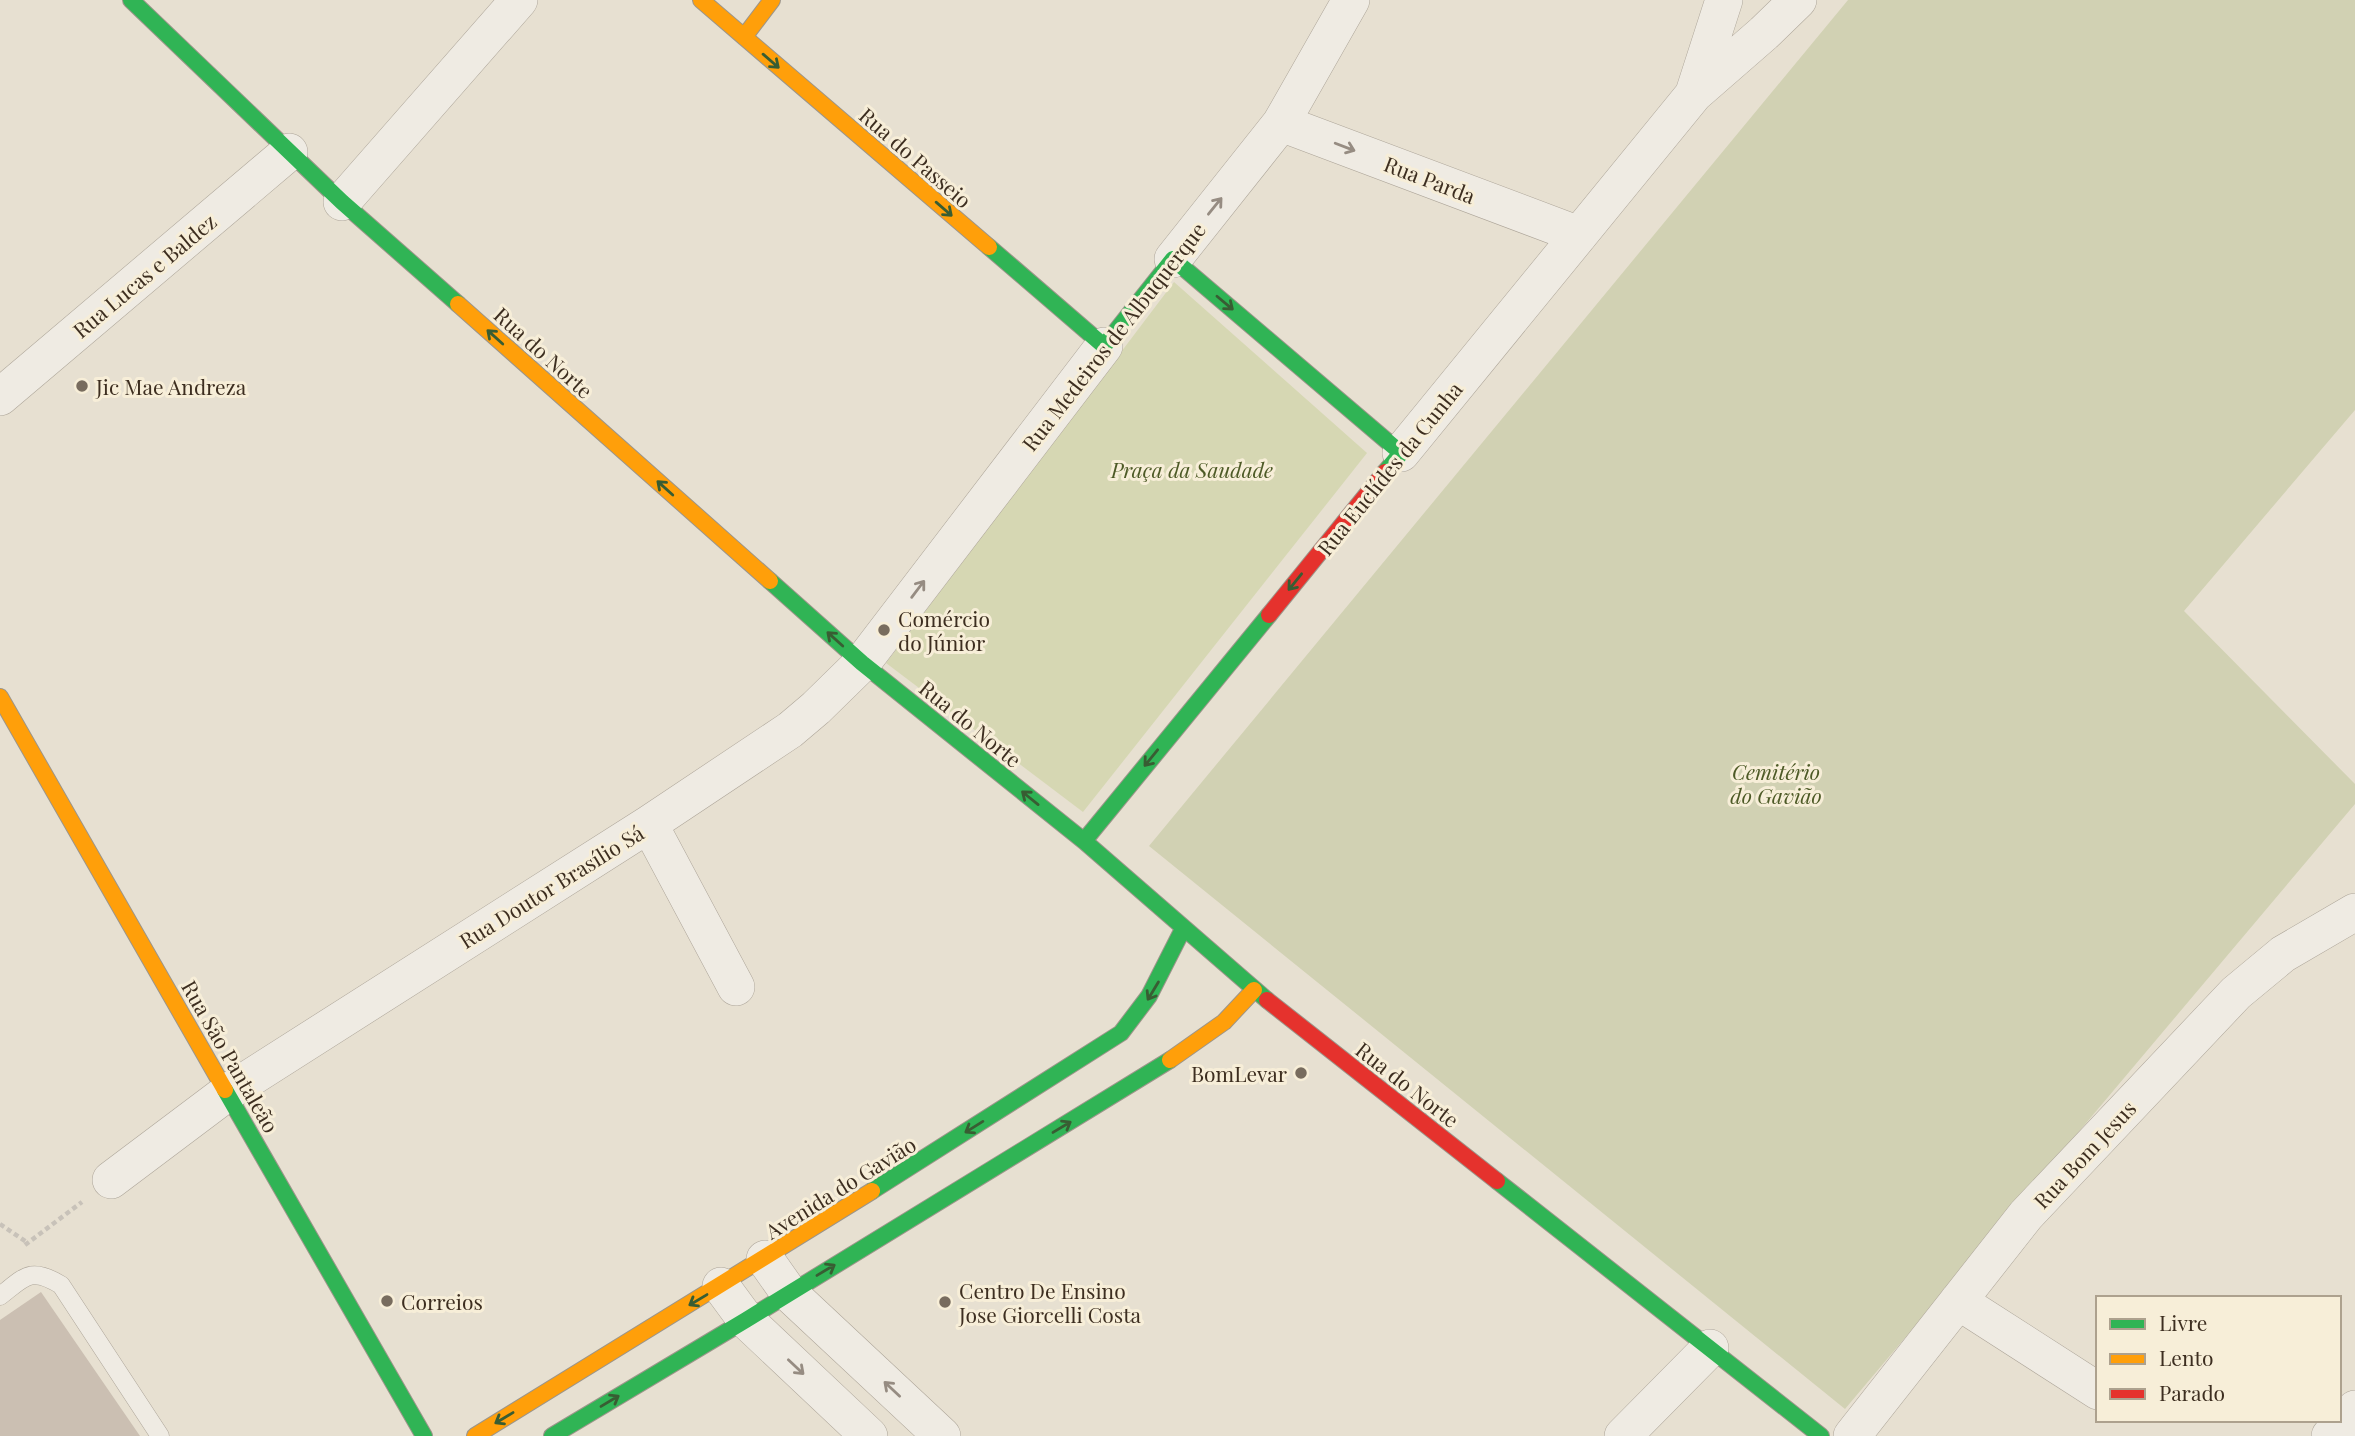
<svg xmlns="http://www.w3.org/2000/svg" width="2355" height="1436" font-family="'Playfair Display',serif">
	<rect width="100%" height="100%" fill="#e7e0d1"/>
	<!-- green -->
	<path fill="#d6d7b3" d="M1174,282L1367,453L1083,812L886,663Z"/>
	<!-- cemetery -->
	<path fill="#d1d1b3" d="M1848,0H2355V410L2184,611L2355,784V804L1845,1409L1149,846Z"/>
	<!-- building -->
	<path fill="#cbbfb2" d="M41,1292L140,1436H0V1320Z"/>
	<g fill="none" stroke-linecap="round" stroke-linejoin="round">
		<defs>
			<path id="lane" d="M0,1296C25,1277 30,1266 61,1285L160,1436"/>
			<path id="street" d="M1694,93L1724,0
				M1281,123L1579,235
				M342,202L519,0
				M1173,259L1281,123L1351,0
				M0,397L289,152
				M1401,453L1694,94L1764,33L1798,0
				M649,824L736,987
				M111,1180L228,1092L649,824L790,730L816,708L862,663L1104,346
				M765,1259L789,1293L942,1436
				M721,1286L746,1320L869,1436
				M1958,1301L2098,1391
				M1623,1436L1710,1348
				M1852,1436L2026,1215L2236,993L2283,954L2355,912
				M2330,1436L2355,1409"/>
			<path id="fast" d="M131,0L342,202L458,304
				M989,247L1104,346L1173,259L1401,453L1385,472
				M770,581L862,663L1084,841L1267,1000
				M1084,841L1269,615
				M225,1090L424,1436
				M1497,1181L1821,1436
				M872,1191L1121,1033L1149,996L1183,929
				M552,1436L746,1320L1170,1060"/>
			<path id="slow" d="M701,0L989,247
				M744,37L772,0
				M458,304L770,581
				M0,697L225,1090
				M1170,1060L1224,1022L1254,990
				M475,1436L872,1191"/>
			<path id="jam" d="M1269,615L1385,472
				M1267,1000L1497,1181"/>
		</defs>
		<!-- lane casing -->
		<use href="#lane" stroke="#ada599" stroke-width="19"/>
		<!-- street casing -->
		<use href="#street" stroke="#ada599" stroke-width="38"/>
		<!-- fast casing -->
		<use href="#fast" stroke="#9c958a" stroke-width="18"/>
		<!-- slow casing -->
		<use href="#slow" stroke="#9c958a" stroke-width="18"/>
		<!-- jam casing -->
		<use href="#jam" stroke="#9c958a" stroke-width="18"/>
		<!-- path -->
		<path stroke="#c8c2b9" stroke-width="4.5" stroke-dasharray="5 3.5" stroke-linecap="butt" d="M0,1224L28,1243
			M25,1245L82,1202"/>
		<!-- lane -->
		<use href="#lane" stroke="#efebe3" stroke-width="18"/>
		<!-- street -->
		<use href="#street" stroke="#efebe3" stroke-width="37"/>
		<!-- fast -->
		<use href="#fast" stroke="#30b455" stroke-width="16"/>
		<!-- slow -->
		<use href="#slow" stroke="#ff9f0a" stroke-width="16"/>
		<!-- jam -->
		<use href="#jam" stroke="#e5322d" stroke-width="16"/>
	</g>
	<!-- one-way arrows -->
	<defs><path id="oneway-shaft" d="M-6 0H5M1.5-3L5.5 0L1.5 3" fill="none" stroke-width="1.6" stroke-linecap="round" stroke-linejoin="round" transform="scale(1.75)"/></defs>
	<g stroke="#385d33">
		<use href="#oneway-shaft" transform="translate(771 61) rotate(41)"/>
		<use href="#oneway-shaft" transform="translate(944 209) rotate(41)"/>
		<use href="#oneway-shaft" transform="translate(1225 303) rotate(40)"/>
		<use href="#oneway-shaft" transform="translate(495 337) rotate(-138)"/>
		<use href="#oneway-shaft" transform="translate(665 488) rotate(-138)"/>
		<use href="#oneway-shaft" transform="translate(1295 582) rotate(129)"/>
		<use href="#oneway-shaft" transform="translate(835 639) rotate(-138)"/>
		<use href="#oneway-shaft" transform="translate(1151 758) rotate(129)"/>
		<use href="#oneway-shaft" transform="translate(1030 798) rotate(-141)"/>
		<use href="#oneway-shaft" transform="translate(1153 991) rotate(121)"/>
		<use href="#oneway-shaft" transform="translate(974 1127) rotate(148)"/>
		<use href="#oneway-shaft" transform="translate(1062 1127) rotate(-31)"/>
		<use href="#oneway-shaft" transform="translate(826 1270) rotate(-31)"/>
		<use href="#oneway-shaft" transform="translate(698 1300) rotate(149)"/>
		<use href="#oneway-shaft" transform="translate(610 1401) rotate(-31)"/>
		<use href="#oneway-shaft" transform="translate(504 1418) rotate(149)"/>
	</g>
	<g stroke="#968c82">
		<use href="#oneway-shaft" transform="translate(1345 147) rotate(21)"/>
		<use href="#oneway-shaft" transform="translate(1215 206) rotate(-51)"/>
		<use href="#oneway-shaft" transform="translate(918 589) rotate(-53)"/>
		<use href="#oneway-shaft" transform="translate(796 1367) rotate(43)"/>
		<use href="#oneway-shaft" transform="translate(892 1389) rotate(-137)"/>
	</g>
	<!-- markers -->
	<g fill="#786c5e" stroke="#f7eed8" stroke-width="2.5">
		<circle cx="82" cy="386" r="7"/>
		<circle cx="884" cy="630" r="7"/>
		<circle cx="1301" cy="1073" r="7"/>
		<circle cx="387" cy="1301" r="7"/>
		<circle cx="945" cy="1302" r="7"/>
	</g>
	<g text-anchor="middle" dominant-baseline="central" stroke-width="6" stroke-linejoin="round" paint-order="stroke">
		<!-- street labels -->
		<g font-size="21" fill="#3d2e20" stroke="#f7eed8">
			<text transform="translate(916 157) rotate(41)">Rua do Passeio</text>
			<text transform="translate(1430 179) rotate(21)">Rua Parda</text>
			<text transform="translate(144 275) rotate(-40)">Rua Lucas e Baldez</text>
			<text transform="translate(1113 336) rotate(-52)">Rua Medeiros de Albuquerque</text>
			<text transform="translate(544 352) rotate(42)">Rua do Norte</text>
			<text transform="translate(1389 468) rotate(-51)">Rua Euclídes da Cunha</text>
			<text transform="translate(971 723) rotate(39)">Rua do Norte</text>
			<text transform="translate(551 886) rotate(-32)">Rua Doutor Brasílio Sá</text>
			<text transform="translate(231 1056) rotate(60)">Rua São Pantaleão</text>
			<text transform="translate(1408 1084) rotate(38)">Rua do Norte</text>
			<text transform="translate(2084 1154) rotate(-47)">Rua Bom Jesus</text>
			<text transform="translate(840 1187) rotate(-32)">Avenida do Gavião</text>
		</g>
		<!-- poi labels -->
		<g font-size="21" fill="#3d2e20" stroke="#f7eed8" text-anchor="start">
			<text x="96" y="386">Jic Mae Andreza</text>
			<text x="898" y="618">Comércio<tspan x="898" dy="24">do Júnior</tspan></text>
			<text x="1287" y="1073" text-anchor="end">BomLevar</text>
			<text x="959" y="1290">Centro De Ensino<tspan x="959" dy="24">Jose Giorcelli Costa</tspan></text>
			<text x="401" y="1301">Correios</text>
		</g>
		<!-- park labels -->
		<g font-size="21" font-style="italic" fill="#4d5a26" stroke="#f7eed8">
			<text x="1192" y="469">Praça da Saudade</text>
			<text x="1776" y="771">Cemitério<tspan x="1776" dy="24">do Gavião</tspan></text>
		</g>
	</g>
	<!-- legend -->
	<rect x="2096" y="1296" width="245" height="126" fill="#f7eed8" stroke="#ada18e" stroke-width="2"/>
	<rect x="2110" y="1319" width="35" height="10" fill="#30b455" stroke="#ada18e" stroke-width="2"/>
	<text x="2159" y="1331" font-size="21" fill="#3d2e20">Livre</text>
	<rect x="2110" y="1354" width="35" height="10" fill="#ff9f0a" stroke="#ada18e" stroke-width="2"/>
	<text x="2159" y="1366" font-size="21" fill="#3d2e20">Lento</text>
	<rect x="2110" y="1389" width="35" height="10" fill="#e5322d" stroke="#ada18e" stroke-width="2"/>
	<text x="2159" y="1401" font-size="21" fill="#3d2e20">Parado</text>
</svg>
